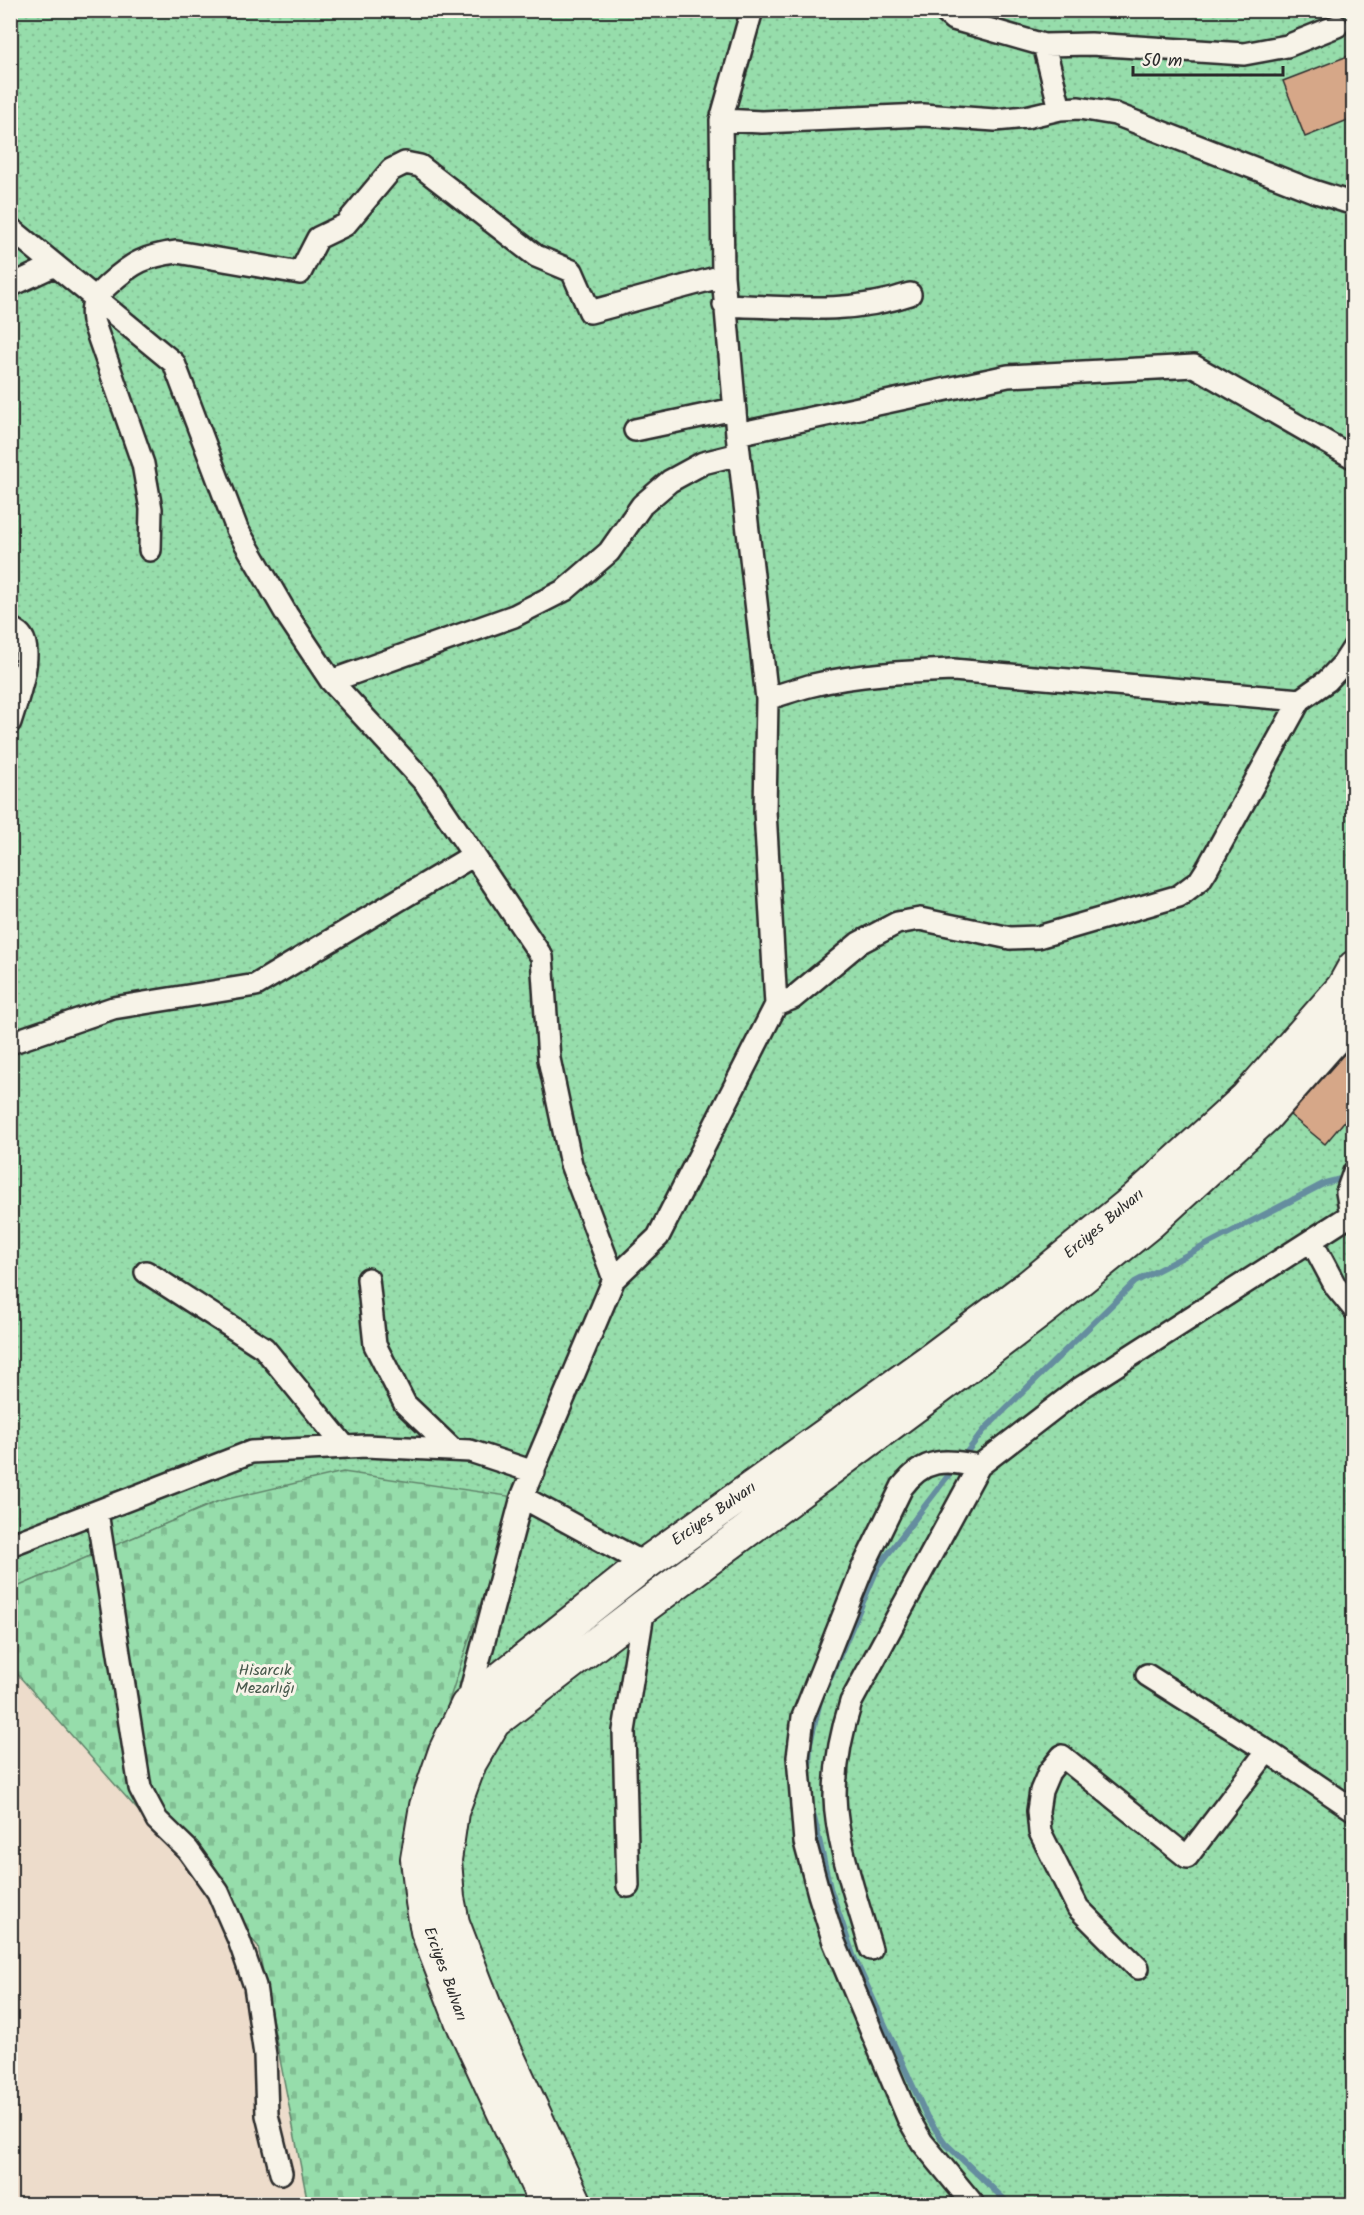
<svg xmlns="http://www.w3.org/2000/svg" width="1364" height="2215" font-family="Kalam,sans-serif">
	<defs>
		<pattern id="grass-dots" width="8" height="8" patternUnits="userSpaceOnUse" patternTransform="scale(1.5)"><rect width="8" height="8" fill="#96ddab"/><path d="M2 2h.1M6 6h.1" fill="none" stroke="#81be93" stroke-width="1.8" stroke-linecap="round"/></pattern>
		<pattern id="cemetery-stones" width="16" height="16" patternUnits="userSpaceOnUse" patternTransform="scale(1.5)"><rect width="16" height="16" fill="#96ddab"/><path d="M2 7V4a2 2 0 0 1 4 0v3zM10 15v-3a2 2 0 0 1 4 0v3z" fill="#81be93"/></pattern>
	</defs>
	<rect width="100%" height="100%" fill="#eddccb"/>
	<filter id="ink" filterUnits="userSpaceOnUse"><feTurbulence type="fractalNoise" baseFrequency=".0167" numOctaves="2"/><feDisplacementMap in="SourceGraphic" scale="12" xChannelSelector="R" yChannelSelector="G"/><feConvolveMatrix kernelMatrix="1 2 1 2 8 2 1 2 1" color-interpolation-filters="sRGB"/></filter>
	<g filter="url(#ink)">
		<!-- grass -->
		<path fill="url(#grass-dots)" stroke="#60846b" stroke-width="1.5" d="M11,11H1353V2204H530L219,1501L11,1590Z"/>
		<!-- cemetery -->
		<path fill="url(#cemetery-stones)" stroke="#60846b" stroke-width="1.5" d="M343,1472L515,1497L417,1800L530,2204H308L258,1946L11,1667L10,1590L219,1501Z"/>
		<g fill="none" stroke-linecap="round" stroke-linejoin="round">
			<!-- stream -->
			<path stroke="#658d9f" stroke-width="6" d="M962,1458L985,1429L1135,1282L1325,1183L1348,1177
				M827,1685L878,1567L954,1468
				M809,1770L810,1743L821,1697
				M813,1813L830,1888L853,1955L927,2117L945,2143L1009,2204"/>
		</g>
		<!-- building -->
		<path fill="#d6a788" stroke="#2b2b2b" stroke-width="1.5" d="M1353,54V118L1305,137L1283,81Z
			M1353,1044V1111L1325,1144L1290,1115Z"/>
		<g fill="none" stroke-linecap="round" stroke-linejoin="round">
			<defs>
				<path id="minor" d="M943,10L953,19L1044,45L1060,109
					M1044,45L1091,44L1244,54L1287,46L1337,26
					M721,120L762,122L923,115L995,120L1026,117L1060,109L1079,108L1115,114L1313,191L1354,204
					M10,228L174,363L237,529L287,615L331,681L426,784L542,957L549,1059L571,1164L614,1279
					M10,286L55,265
					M724,305C786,307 850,315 910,294
					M635,430L734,409
					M737,434L1008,376L1194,366L1354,458
					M150,550L151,509L143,464L93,321C90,301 96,296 109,284C133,262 146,256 177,252L300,273L318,238L345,225L391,170L405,163L420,166L536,256L572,271L590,312L723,276
					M10,628C14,630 20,634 22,637C34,654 16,703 10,722
					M331,681L514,616L565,590L609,552L642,505L670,481L703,463L739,454
					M767,699C782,694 797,689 813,685C858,674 906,672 953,670L1300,700
					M776,1005L793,998L859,943L897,923L920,919L1010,938L1038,937L1179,896L1200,880L1207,869L1300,700L1327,681L1343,664L1354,647
					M10,1043L113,1008L256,985L474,855
					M1351,1215L1347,1192L1354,1172
					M1312,1242L1336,1287L1354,1309
					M146,1272L264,1348L345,1447
					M368,1279L375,1345L405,1404L453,1450
					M522,1497L645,1564
					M97,1512L140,1788L157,1820L188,1850L218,1892L239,1940L255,1986L265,2055L267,2115L281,2173
					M10,1545L251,1452L366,1446L470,1451L534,1472
					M1147,1675L1267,1751
					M467,1705L522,1497L614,1279L658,1237L776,1005L765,811L767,699L737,434L723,276L721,120L752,10
					M628,1886L624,1731L644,1607
					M871,1949C858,1903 836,1843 835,1797C835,1764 841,1733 851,1702L979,1466L1079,1389L1354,1213
					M1138,1968L1078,1908L1040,1832L1038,1811L1041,1791L1049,1772L1062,1756L1187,1857L1267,1751L1354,1810
					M973,2204L922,2142L908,2118L834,1942L819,1894L805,1842L798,1757L803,1717L862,1569L902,1487C925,1457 945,1460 979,1466"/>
				<path id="highway" d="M546,2204L461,2020L427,1931L422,1902L417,1859L426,1806L445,1751L467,1705L645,1564L933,1358L1029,1286L1133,1201L1246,1098L1343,987L1354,967
					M576,2204L486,2009L453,1923L448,1898L445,1860L452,1812L470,1763L494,1722L644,1607L950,1380L1046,1307L1151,1222L1265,1117L1354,1016"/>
			</defs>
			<!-- minor casing -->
			<use href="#minor" stroke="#2b2b2b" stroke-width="26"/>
			<!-- highway casing -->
			<use href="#highway" stroke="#2b2b2b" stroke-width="36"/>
			<!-- minor -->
			<use href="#minor" stroke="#f7f3e8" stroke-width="21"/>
			<!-- highway -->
			<use href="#highway" stroke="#f7f3e8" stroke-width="32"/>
		</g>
	</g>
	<g text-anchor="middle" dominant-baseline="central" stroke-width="6" stroke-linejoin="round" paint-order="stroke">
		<!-- street labels -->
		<g font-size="16" fill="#2b2b2b" stroke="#f7f3e8">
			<text transform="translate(1104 1224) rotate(-40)">Erciyes Bulvarı</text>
			<text transform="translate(714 1514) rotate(-35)">Erciyes Bulvarı</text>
			<text transform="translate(445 1974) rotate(70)">Erciyes Bulvarı</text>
		</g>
		<!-- park labels -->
		<g font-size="16" fill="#46584b" stroke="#f7f3e8">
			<text x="265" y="1670">Hisarcık<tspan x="265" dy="18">Mezarlığı</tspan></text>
		</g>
	</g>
	<!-- margin -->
	<rect width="1364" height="2215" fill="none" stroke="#f7f3e8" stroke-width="36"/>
	<rect x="18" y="18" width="1328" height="2179" fill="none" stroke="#2b2b2b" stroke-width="2" filter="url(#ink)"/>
	<!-- scale -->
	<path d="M1133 66v9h150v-9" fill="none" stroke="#2b2b2b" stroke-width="3"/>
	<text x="1142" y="66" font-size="18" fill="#2b2b2b" stroke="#f7f3e8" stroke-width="4.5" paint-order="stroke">50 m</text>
</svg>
